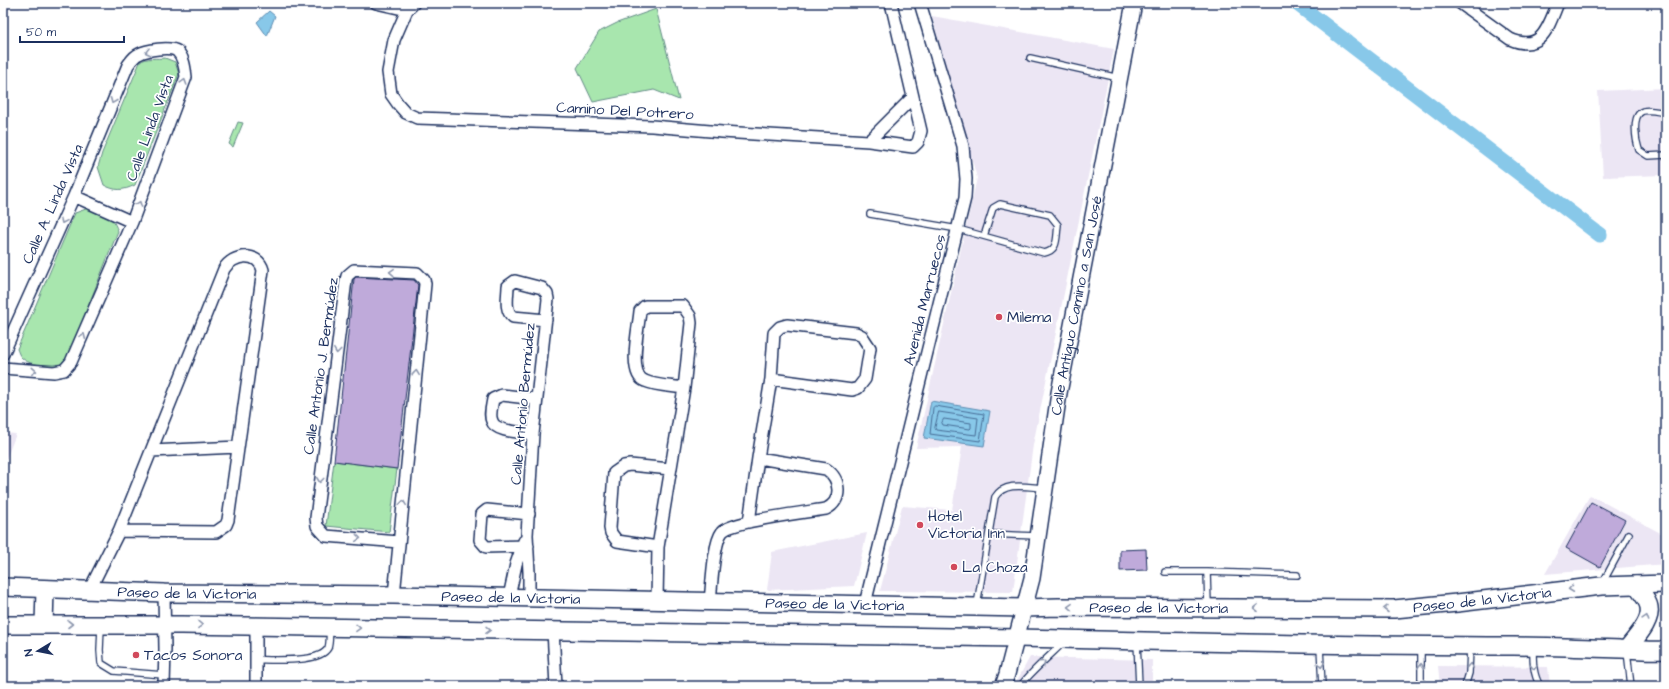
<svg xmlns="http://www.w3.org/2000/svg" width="1669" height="689" font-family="'Architects Daughter',sans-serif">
	<rect width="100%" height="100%" fill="#fff"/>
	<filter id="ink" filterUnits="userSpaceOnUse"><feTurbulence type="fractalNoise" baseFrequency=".025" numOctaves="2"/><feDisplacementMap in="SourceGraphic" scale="8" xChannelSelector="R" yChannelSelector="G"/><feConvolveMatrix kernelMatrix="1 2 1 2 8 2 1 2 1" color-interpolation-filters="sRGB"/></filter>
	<g filter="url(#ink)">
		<!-- built -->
		<path fill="#ece6f4" d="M932,16L1114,49L1033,445L1013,592L880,591L902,506L952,510L962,447L916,448L977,178Z
			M1666,88V175L1603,177L1598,91Z
			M3,433L16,434L3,467Z
			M1590,495L1666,536V564L1545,574Z
			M867,533L854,586L767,590L772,552Z
			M1030,657L1152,660V686H1014Z
			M1438,666L1548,667L1550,686H1440Z"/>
		<!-- green -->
		<path fill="#a8e6ae" stroke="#628a86" d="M656,9L679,100L654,90L593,102L577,68L599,32L617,23Z
			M165,58L175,62L179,74L135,185C123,191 115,191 104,185L98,167L102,153L140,62C146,57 157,59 165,58Z
			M238,122L243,123L233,147L229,144Z
			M86,209C106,211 110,212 118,231L66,362C55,367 30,367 21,357C19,355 18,351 17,349L75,213Z
			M334,461L397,469L389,532L326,526Z"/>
		<!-- water -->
		<path fill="#88c8e9" stroke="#5c8bb1" d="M269,11L275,16L267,36L257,22Z
			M1666,277V311C1660,299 1659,289 1666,277Z
			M931,401L990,411L984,446L924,438Z"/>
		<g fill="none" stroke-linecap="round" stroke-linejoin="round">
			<!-- shore -->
			<path stroke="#476c96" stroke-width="1" d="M935,406L984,414L980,441L930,434L933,408Z
				M939,412L978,418L976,435L936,430L935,428Z
				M944,419L971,423V428L970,429L943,425L942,423Z"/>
			<!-- canal -->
			<path stroke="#88c8e9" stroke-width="15" d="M1296,3L1600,235"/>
		</g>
		<!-- building -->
		<path fill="#bfaada" stroke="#1b2f5e" d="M356,277L414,280L418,285L397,469L334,461L354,279Z
			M1591,502L1625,520L1600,567L1566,548Z
			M1146,549L1147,570L1120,571V550Z"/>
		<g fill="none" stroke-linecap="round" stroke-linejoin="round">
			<defs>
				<path id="lane" d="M1030,58L1119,78
					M1666,113C1659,112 1650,109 1643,111C1631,115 1636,141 1639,150L1648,156L1666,155
					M870,214L958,229L1044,253C1059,250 1056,238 1058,225L1050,215L1000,204L993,208L984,236
					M989,534L1037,536
					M1165,572H1207
					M1602,584L1629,534
					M977,605L995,497C1005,481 1027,487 1044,488
					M1208,605L1207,572L1297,575
					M101,627L100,650L101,663L114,671L164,675
					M1137,642L1139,686
					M1320,647L1322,686
					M1421,648V686
					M1533,648C1533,662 1533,674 1540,686
					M1627,651L1631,686
					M256,660C272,659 319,664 328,648C330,643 329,634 330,629
					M1021,686C1024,678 1055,651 1064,642
					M1465,686L1469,673L1470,647"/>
				<path id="street" d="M376,3L407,10
					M414,3L407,10L394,40L388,72L391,94L398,104L406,113L417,118L652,126L722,132L869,141L913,147L918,142L921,131L891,3
					M1460,3L1510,39C1542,53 1548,27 1558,3
					M869,141L913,97
					M74,196L132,222
					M3,354L74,196L128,65C131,61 134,56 139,54C146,50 170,46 177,51C184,57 185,69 186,77L132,222L71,362L64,370L54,372L3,368
					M533,434C522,432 495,432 492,421C489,415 492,406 493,399L502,395L536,399
					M151,451L238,447
					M749,522L758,458L771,379L774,333L780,327L787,325L856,333L862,336L870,348L865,379L858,388L852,390L771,379
					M528,546L486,547L480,540L482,514L487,510L529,514
					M658,547L617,541L611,533L610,528L614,473L624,466L630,465L670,469
					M89,591L119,531L224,269C233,254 258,251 263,270L228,520L226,525L216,532L119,531
					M164,593L165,649L164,686
					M394,595L425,284L424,280L417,273L354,270L347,276L346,280L316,518L317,526L326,536L399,542
					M509,597L516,564L524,541
					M529,598V572L527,535L533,434L548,299L547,294L542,288L515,281L508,286C508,296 504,310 513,317L546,320
					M657,600L658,547L684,388L691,323L690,316L683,306H645L640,311C639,326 627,375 645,381C656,386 672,386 684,388
					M710,601C712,585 713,544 722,532C731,521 808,512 826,509C843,501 841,479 826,469L758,458
					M865,604L965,198L966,179L963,146L920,3
					M256,626V686
					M553,630L556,686"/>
				<g id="secondary">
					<path id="s1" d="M1003,686L1007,674L1032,578L1059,393L1134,3"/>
				</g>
				<g id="primary">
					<path id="s2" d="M3,587L164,593L394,595L1025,608L1058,607L1394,609L1457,603L1601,586L1666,584"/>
					<path d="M44,624L45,590"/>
					<path d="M3,625H182L1017,638C1182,642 1347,646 1513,646C1549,646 1585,648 1620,649C1636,649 1650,651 1666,650"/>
					<path d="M1627,649C1635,638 1652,622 1649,607C1648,600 1640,591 1636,585"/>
				</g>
			</defs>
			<!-- lane casing -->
			<use href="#lane" stroke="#1b2f5e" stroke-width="8"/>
			<!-- street casing -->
			<use href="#street" stroke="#1b2f5e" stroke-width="14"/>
			<!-- secondary casing -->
			<use href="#secondary" stroke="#1b2f5e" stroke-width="18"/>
			<!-- primary casing -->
			<use href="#primary" stroke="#1b2f5e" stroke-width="20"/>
			<!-- lane -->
			<use href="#lane" stroke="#fff" stroke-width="5.5"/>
			<!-- street -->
			<use href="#street" stroke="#fff" stroke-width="11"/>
			<!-- secondary -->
			<use href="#secondary" stroke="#fff" stroke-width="15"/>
			<!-- primary -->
			<use href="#primary" stroke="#fff" stroke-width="17"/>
		</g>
		<!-- one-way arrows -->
		<defs><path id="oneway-chevron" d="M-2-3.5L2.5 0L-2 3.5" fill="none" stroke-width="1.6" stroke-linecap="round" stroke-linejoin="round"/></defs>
		<g stroke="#8d97ae">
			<use href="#oneway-chevron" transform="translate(148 52) rotate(166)"/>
			<use href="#oneway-chevron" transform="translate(184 82) rotate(-73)"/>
			<use href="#oneway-chevron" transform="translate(113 101) rotate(112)"/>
			<use href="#oneway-chevron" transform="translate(139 204) rotate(-70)"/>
			<use href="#oneway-chevron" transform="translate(63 221) rotate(114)"/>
			<use href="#oneway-chevron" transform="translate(392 272) rotate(-177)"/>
			<use href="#oneway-chevron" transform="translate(83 336) rotate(-66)"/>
			<use href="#oneway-chevron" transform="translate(337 351) rotate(97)"/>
			<use href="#oneway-chevron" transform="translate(34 371) rotate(4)"/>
			<use href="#oneway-chevron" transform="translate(416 373) rotate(-84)"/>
			<use href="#oneway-chevron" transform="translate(320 480) rotate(97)"/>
			<use href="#oneway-chevron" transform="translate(403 503) rotate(-84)"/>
			<use href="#oneway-chevron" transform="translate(358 538) rotate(5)"/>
			<use href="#oneway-chevron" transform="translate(1571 589) rotate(173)"/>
			<use href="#oneway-chevron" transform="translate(1070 607) rotate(-179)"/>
			<use href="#oneway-chevron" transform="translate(1256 608) rotate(-180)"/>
			<use href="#oneway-chevron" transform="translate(1386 609) rotate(-180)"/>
			<use href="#oneway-chevron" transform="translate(1646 618) rotate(-72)"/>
			<use href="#oneway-chevron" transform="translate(70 624)"/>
			<use href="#oneway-chevron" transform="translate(200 625) rotate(1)"/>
			<use href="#oneway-chevron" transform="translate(358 628) rotate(1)"/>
			<use href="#oneway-chevron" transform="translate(488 630) rotate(1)"/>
			<use href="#oneway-chevron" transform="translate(1043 663) rotate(-43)"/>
			<use href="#oneway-chevron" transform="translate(1321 665) rotate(87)"/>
			<use href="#oneway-chevron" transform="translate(1421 666) rotate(-91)"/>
			<use href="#oneway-chevron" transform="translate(1470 666) rotate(-87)"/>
			<use href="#oneway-chevron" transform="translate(1534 667) rotate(85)"/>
		</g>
	</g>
	<!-- markers -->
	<g fill="#d1495b" stroke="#fff" stroke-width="1.5">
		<circle cx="999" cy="317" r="4"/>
		<circle cx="920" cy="525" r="4"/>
		<circle cx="954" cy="567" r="4"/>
		<circle cx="136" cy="655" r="4"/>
	</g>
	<g text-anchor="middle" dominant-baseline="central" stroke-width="3.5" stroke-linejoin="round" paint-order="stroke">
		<!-- street labels -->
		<g font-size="15" fill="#1b2f5e" stroke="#fff">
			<text transform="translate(625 111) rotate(3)">Camino Del Potrero</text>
			<text transform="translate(150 128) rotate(-70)">Calle Linda Vista</text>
			<text transform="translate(53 204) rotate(-66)">Calle A. Linda Vista</text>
			<text transform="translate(925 300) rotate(-76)">Avenida Marruecos</text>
			<text stroke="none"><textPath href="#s1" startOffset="388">Calle Antiguo Camino a San José</textPath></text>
			<text transform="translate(321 366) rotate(-82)">Calle Antonio J. Bermúdez</text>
			<text transform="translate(523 404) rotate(-85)">Calle Antonio Bermúdez</text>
			<text stroke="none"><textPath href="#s2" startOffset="184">Paseo de la Victoria</textPath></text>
			<text stroke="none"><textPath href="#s2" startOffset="508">Paseo de la Victoria</textPath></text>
			<text stroke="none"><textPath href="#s2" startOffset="1480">Paseo de la Victoria</textPath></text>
			<text stroke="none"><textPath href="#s2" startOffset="832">Paseo de la Victoria</textPath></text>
			<text stroke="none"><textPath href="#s2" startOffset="1156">Paseo de la Victoria</textPath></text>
		</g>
		<!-- poi labels -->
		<g font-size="15" fill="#1b2f5e" stroke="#fff" text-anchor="start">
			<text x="1007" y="317">Milema</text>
			<text x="928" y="516">Hotel<tspan x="928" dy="17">Victoria Inn</tspan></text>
			<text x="962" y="567">La Choza</text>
			<text x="144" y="655">Tacos Sonora</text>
		</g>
	</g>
	<!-- margin -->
	<rect width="1669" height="689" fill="none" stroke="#fff" stroke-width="16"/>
	<rect x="8" y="8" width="1653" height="673" fill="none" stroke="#1b2f5e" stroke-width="1.5" filter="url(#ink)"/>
	<!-- north arrow -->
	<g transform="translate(38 651) rotate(260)" stroke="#ffffff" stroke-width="3" paint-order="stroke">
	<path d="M0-3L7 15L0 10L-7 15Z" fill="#1b2f5e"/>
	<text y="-6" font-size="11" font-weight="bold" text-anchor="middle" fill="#1b2f5e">N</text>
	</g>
	<!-- scale -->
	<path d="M20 36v6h104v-6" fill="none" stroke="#1b2f5e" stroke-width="2"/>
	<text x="26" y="36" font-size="12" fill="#1b2f5e" stroke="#ffffff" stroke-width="3" paint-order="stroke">50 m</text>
</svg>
